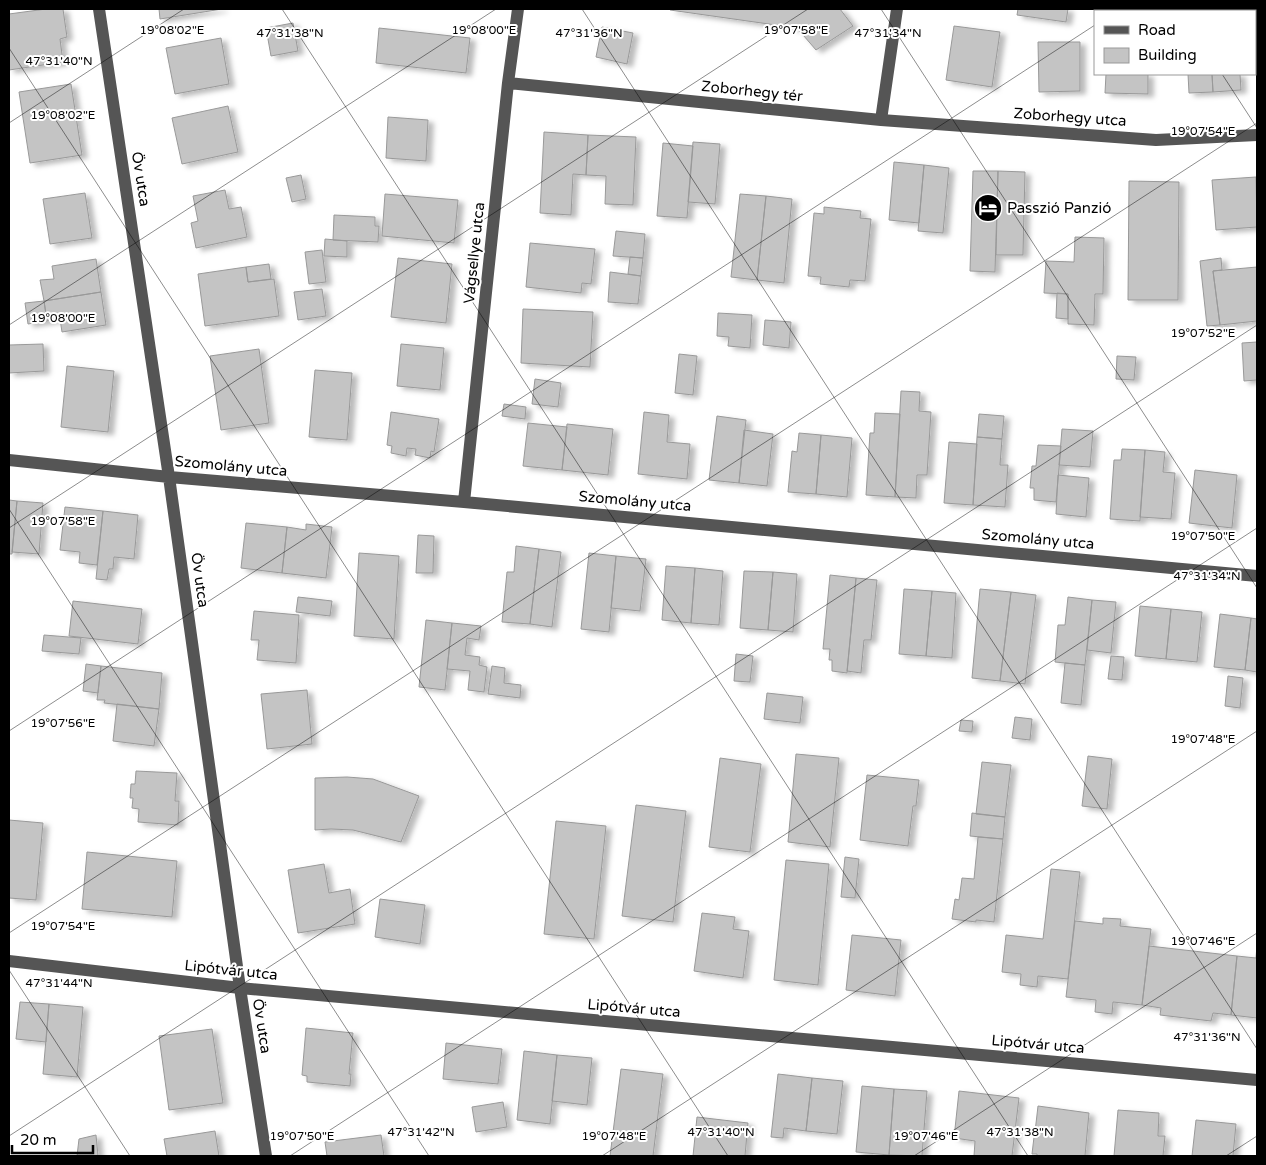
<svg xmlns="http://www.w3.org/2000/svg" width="1266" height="1165" font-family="'Varela Round',sans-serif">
	<defs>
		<filter id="shadow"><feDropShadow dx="5.5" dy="3" stdDeviation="2.5" flood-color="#0004"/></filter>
	</defs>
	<rect width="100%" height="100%" fill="#fff"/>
	<!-- building -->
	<path fill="#c4c4c4" stroke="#999" filter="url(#shadow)" d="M46,9H63L67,37L60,39L63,62L9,70V14Z
		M159,9H222L160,19Z
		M670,9H840L853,26L816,50L797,28L670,10Z
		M1018,9H1068L1066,22L1017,15Z
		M293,23L298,51L271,56L266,28Z
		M954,26L1000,32L992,87L946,80Z
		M602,27L633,33L627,64L596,57Z
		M379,28L470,38L466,73L376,63Z
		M221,38L229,84L175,94L166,48Z
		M1038,42H1080V91L1039,92Z
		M1106,74H1148V94L1105,93Z
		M1188,74H1212L1213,92L1189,93Z
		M1212,74H1240L1241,90L1213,92Z
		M71,84L82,155L30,163L19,92Z
		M228,106L238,152L182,164L172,118Z
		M388,117L428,120L426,161L386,158Z
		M544,132L588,135L586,175L573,174L571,215L540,213Z
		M588,135L636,137L633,205L605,204L606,176L586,175Z
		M693,142L720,144L715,204L688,202Z
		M663,143L693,146L687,218L657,216Z
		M894,162L924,165L919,223L889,220Z
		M924,165L949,168L943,233L918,231Z
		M973,171H998L995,272L970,271Z
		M998,171L1025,172L1023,255H996Z
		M301,175L306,199L292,202L286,178Z
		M1256,177L1257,227L1216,230L1212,180Z
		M1129,181L1179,182L1178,300H1128Z
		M225,190L229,209L241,207L247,237L196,248L191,223L198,221L193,196Z
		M85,193L92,238L50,244L43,199Z
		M385,194L458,200L454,243L382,236Z
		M740,194L766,196L757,280L731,277Z
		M766,196L792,199L784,283L757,280Z
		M824,207L861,211L860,218L871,219L865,281L850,280L849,287L820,284L821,277L808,276L814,213L824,214Z
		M334,215L375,217V226H379L378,242L333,240Z
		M616,231L645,234L643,258L613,256Z
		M1075,237L1104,238L1103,294H1095L1094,325L1068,324V294L1044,293L1046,261L1074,262Z
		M325,239L347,241V257L324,256Z
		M530,243L595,249L591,284L582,283L581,293L526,287Z
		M322,250L326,282L309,284L305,252Z
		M630,257L643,258L641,276L628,274Z
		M398,258L452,264L446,323L391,317Z
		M1221,258L1222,270L1213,271L1220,325L1207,326L1200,261Z
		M96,259L101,292L44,301L40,280L54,279L52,266Z
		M269,264L271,279L248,282L246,267Z
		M246,267L248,282L274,279L279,316L205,326L198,274Z
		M1257,267V321L1220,325L1213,271Z
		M610,272L641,276L638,304L608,302Z
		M322,289L326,316L298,320L294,292Z
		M101,292L106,325L62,332L60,319L47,321L44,301Z
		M1057,293L1068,294V319L1056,318Z
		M44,301L47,321L28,324L25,303Z
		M523,309L593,312L590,367L521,363Z
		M718,313L752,315L750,348L728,346L729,337L717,336Z
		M765,320L791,322L789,348L763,345Z
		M1257,342V380L1244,381L1242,343Z
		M43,344L44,371L9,373V345Z
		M401,344L444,348L440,390L397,386Z
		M259,349L269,423L221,430L210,356Z
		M679,354L697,356L693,395L675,393Z
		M1117,356L1136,357L1134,380L1116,379Z
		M67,366L114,371L108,432L61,427Z
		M315,370L352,373L347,440L309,437Z
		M535,379L561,383L558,407L532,404Z
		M901,391L920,392L919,411L931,412L927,475H917L916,498L895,497Z
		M504,404L526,407L525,419L502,416Z
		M391,412L439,419L434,452L431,451L430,458L415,455L416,449L407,448L406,456L391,453L392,446L387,445Z
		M644,412L669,415L667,442L690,444L687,479L638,474Z
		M875,413L900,414L895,497L866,495L870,433H874Z
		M979,414L1004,416L1002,439L977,437Z
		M717,416L746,420L739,483L709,480Z
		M528,423L567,427L562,470L523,466Z
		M567,424L613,429L608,475L562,470Z
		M1062,429L1093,431L1090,467L1059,465Z
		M744,430L773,434L767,486L739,483Z
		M799,433L821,435L816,494L788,492L792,451L797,452Z
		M821,435L852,438L847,497L816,494Z
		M977,437L1002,439L1000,465H1008L1005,507L973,505Z
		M949,442L977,444L973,505L944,503Z
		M1038,445L1061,446L1056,502L1034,500V488H1030L1032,466H1036Z
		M1122,449L1145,450L1140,521L1110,519L1114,460H1121Z
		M1145,450L1165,452L1163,472L1175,473L1171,519L1140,517Z
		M1195,470L1237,475L1232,528L1189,523Z
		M1058,475L1089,478L1086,517L1056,514Z
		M9,500L17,501L12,554H9Z
		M17,501L43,503L39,554L12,552Z
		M65,507L103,511L97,565L79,563L80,552L60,550Z
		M103,511L138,515L134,559L114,557L113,569H109L107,580L96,579Z
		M246,523L287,527L282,573L241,568Z
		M306,524L332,527L326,578L282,573L287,527L306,530Z
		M418,535L434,536L433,573H416Z
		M516,546L539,549L530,624L502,622L507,572H514Z
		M539,549L561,552L552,627L530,624Z
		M359,553L399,556L394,639L354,636Z
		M589,553L616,556L609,632L581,629Z
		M616,556L646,559L640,611L611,608Z
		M666,566L695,568L691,623L662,620Z
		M695,568L723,571L719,625L691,623Z
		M744,571L773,572L768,630L740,628Z
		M773,572L797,574L793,632L768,630Z
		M830,575L856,578L847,673L832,671V660H829L830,649H823Z
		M856,578L877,580L871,640H864L861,673L847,671Z
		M904,589L932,591L926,656L899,654Z
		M980,589L1011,592L1000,681L972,678Z
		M932,591L956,593L952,658L926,656Z
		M1011,592L1036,595L1025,684L1000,681Z
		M298,597L332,601L330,616L296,612Z
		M1068,597L1092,600L1085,665L1055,662L1058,625H1065Z
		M1092,600L1116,602L1111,653L1087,650Z
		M73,601L142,609L138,644L69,636Z
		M1140,606L1171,609L1166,659L1135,656Z
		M1171,609L1202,612L1197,662L1166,659Z
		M254,611L299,615L296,663L257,660L259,640H251Z
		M1220,614L1251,618L1245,670L1214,667Z
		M1251,618L1257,619V672L1245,670Z
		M426,620L452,623L445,690L419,687Z
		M452,623L481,626L479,640L467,638L465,655L480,657L479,665L487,667L484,692L468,690L470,671L447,669Z
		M44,635L81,638L79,654L42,651Z
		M736,654L753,656L750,682L734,681Z
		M1111,656L1124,657L1122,680L1108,679Z
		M1065,663L1085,665L1081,705L1061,703Z
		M86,664L101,666L98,693L83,691Z
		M101,666L162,673L159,709L104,703L105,700H97Z
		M492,666L505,668L504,683L521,685L520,698L488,694Z
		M1228,676L1243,678L1240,708L1225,706Z
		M307,690L312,744L267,749L261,694Z
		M767,693L803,697L800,723L764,719Z
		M117,704L159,709L154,746L113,741Z
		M1015,717L1032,719L1030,740L1012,738Z
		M961,720L973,721L972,732L959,731Z
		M796,754L839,758L830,847L788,842Z
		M1088,756L1112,759L1107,809L1082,806Z
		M720,758L761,764L750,852L709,847Z
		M982,762L1011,765L1005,817L976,814Z
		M136,771L177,773L175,801H179L178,825L138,822L139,809L132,808L133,798H130L131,784H135Z
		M867,775L919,780L916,806H913L908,846L860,840Z
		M347,777L373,779L419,796L401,842L353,830L331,829L315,830V778Z
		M636,805L686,811L673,922L622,916Z
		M972,813L1005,817L1003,839L970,836Z
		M9,820L43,823L36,900L9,898Z
		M556,821L606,826L594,939L544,934Z
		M978,837L1003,839L994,922L976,920V922L952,919L955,899L959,900L962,878L974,879Z
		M87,852L177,861L172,917L82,909Z
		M845,857L859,859L855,898L841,897Z
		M786,860L829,864L818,985L774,980Z
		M324,864L329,893L350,889L355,924L298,933L288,870Z
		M1051,869L1080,872L1068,979L1038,976L1037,987L1020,985L1021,974L1002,972L1006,935L1043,939Z
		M380,899L425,905L420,944L375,937Z
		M702,913L735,917L733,929L749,931L743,978L694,971Z
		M1103,918L1121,919L1120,926L1151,929L1142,1005L1113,1002L1112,1014L1095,1012L1096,1000L1066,997L1075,921L1103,924Z
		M852,935L901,940L895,996L846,990Z
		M1257,945V1018L1231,1015L1237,956L1256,958Z
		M1149,946L1237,956L1231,1015L1213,1013L1211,1021L1160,1015L1161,1008L1142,1005Z
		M20,1002L49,1004L46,1042L16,1039Z
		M49,1004L83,1007L77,1077L43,1074Z
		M306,1028L353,1033L349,1074H351L350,1086L307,1082V1076L302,1075Z
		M212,1029L223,1103L169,1110L159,1036Z
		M446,1043L502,1049L498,1084L443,1079Z
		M524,1051L557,1055L550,1124L517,1120Z
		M557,1055L592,1058L587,1105L552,1101Z
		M621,1069L663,1074L653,1156H610Z
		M778,1074L812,1078L806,1131L784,1128L783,1138L771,1137Z
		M812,1078L843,1081L837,1134L806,1131Z
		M862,1086L894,1089L889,1155L856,1152Z
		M894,1089L927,1091L922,1156L889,1155Z
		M959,1091L1019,1098L1012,1156H974L975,1141L954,1138Z
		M503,1102L507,1127L476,1132L472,1107Z
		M1038,1106L1089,1113L1085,1156H1037V1154H1032L1034,1137H1039V1133L1035,1132Z
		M1118,1110L1159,1113L1158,1136H1165L1163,1156H1114Z
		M697,1117L748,1123L745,1156H693Z
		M1196,1120L1236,1124L1233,1156H1192Z
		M215,1131L219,1156H167L164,1139Z
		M96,1135L98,1156H77L79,1139Z
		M381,1135L384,1156H327L325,1142Z"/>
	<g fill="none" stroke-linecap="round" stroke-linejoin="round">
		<!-- minor -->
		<path stroke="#555" stroke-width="12" d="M99,9L169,477L240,988L266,1156
			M508,83L881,120L1156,140L1257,135
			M881,120L897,9
			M9,460L169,477L464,502L1257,576
			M464,502L508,83L518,9
			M9,961L240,988L1257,1080"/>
	</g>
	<!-- ticks -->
	<path fill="none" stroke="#000" stroke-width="1" stroke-opacity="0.45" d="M282,9L1028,1156M582,9L1257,1049M881,9L1257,588M1180,9L1182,11M1117,11L1120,9M9,48L728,1156M1222,74L1257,128M9,123L184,9M9,325L496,9M9,509L429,1156M9,528L808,9M9,731L1095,25M9,933L1257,123M9,970L130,1156M9,1136L1257,325M290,1156L1257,528M602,1156L1257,731M914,1156L1257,933M1226,1156L1257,1136"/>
	<!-- icons -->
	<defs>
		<symbol id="hotel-disc" viewBox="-11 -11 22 22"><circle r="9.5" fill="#000" stroke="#fff"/><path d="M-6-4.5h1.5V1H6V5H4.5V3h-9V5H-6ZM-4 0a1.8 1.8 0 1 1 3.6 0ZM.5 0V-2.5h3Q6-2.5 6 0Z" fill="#fff"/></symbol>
	</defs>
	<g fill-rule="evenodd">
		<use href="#hotel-disc" x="972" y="192" width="32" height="32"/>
	</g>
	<g text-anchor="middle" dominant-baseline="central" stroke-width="4" stroke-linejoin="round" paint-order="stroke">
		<!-- street labels -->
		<g font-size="15" fill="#000" stroke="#fff">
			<text transform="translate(752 91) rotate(6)">Zoborhegy tér</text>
			<text transform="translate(1070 117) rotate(4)">Zoborhegy utca</text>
			<text transform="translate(141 179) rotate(81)">Öv utca</text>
			<text transform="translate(474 253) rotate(-84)">Vágsellye utca</text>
			<text transform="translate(231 466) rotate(5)">Szomolány utca</text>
			<text transform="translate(635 501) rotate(5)">Szomolány utca</text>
			<text transform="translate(1038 539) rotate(5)">Szomolány utca</text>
			<text transform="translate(200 580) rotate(82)">Öv utca</text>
			<text transform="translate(231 970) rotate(6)">Lipótvár utca</text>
			<text transform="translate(634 1008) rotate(5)">Lipótvár utca</text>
			<text transform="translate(262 1026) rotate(81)">Öv utca</text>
			<text transform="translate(1038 1044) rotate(5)">Lipótvár utca</text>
		</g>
		<!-- poi labels -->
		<g font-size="15" fill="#000" stroke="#fff" text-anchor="start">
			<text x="1007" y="208">Passzió Panzió</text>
		</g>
	</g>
	<g font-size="12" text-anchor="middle" fill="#000" stroke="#fff" stroke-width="4" stroke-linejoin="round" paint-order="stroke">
		<text x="172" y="34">19°08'02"E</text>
		<text x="484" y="34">19°08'00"E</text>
		<text x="796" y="34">19°07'58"E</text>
		<text x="290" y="37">47°31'38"N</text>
		<text x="589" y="37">47°31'36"N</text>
		<text x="888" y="37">47°31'34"N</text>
		<text x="59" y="65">47°31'40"N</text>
		<text x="63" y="119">19°08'02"E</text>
		<text x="1203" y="135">19°07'54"E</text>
		<text x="63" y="322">19°08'00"E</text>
		<text x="1203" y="337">19°07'52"E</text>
		<text x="63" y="525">19°07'58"E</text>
		<text x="1203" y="540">19°07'50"E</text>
		<text x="1207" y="580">47°31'34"N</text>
		<text x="63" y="727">19°07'56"E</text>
		<text x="1203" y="743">19°07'48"E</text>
		<text x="63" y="930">19°07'54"E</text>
		<text x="1203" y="945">19°07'46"E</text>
		<text x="59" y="987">47°31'44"N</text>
		<text x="1207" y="1041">47°31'36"N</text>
		<text x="421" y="1136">47°31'42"N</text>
		<text x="721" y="1136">47°31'40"N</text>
		<text x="1020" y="1136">47°31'38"N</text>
		<text x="302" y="1140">19°07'50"E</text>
		<text x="614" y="1140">19°07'48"E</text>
		<text x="926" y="1140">19°07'46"E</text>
	</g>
	<!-- border -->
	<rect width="1266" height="1165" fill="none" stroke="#000000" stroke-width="20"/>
	<!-- legend -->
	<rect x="1094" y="10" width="162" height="65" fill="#ffffff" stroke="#999999"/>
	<rect x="1104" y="26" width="25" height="8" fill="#555555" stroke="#999999"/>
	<text x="1138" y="35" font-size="15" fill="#000000">Road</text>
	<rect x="1104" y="48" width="25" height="15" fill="#c4c4c4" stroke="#999999"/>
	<text x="1138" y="60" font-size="15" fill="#000000">Building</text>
	<!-- scale -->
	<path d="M12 1145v8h81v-8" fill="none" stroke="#000000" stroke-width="2.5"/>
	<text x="20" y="1145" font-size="15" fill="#000000" stroke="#ffffff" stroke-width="4" paint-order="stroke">20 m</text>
</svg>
